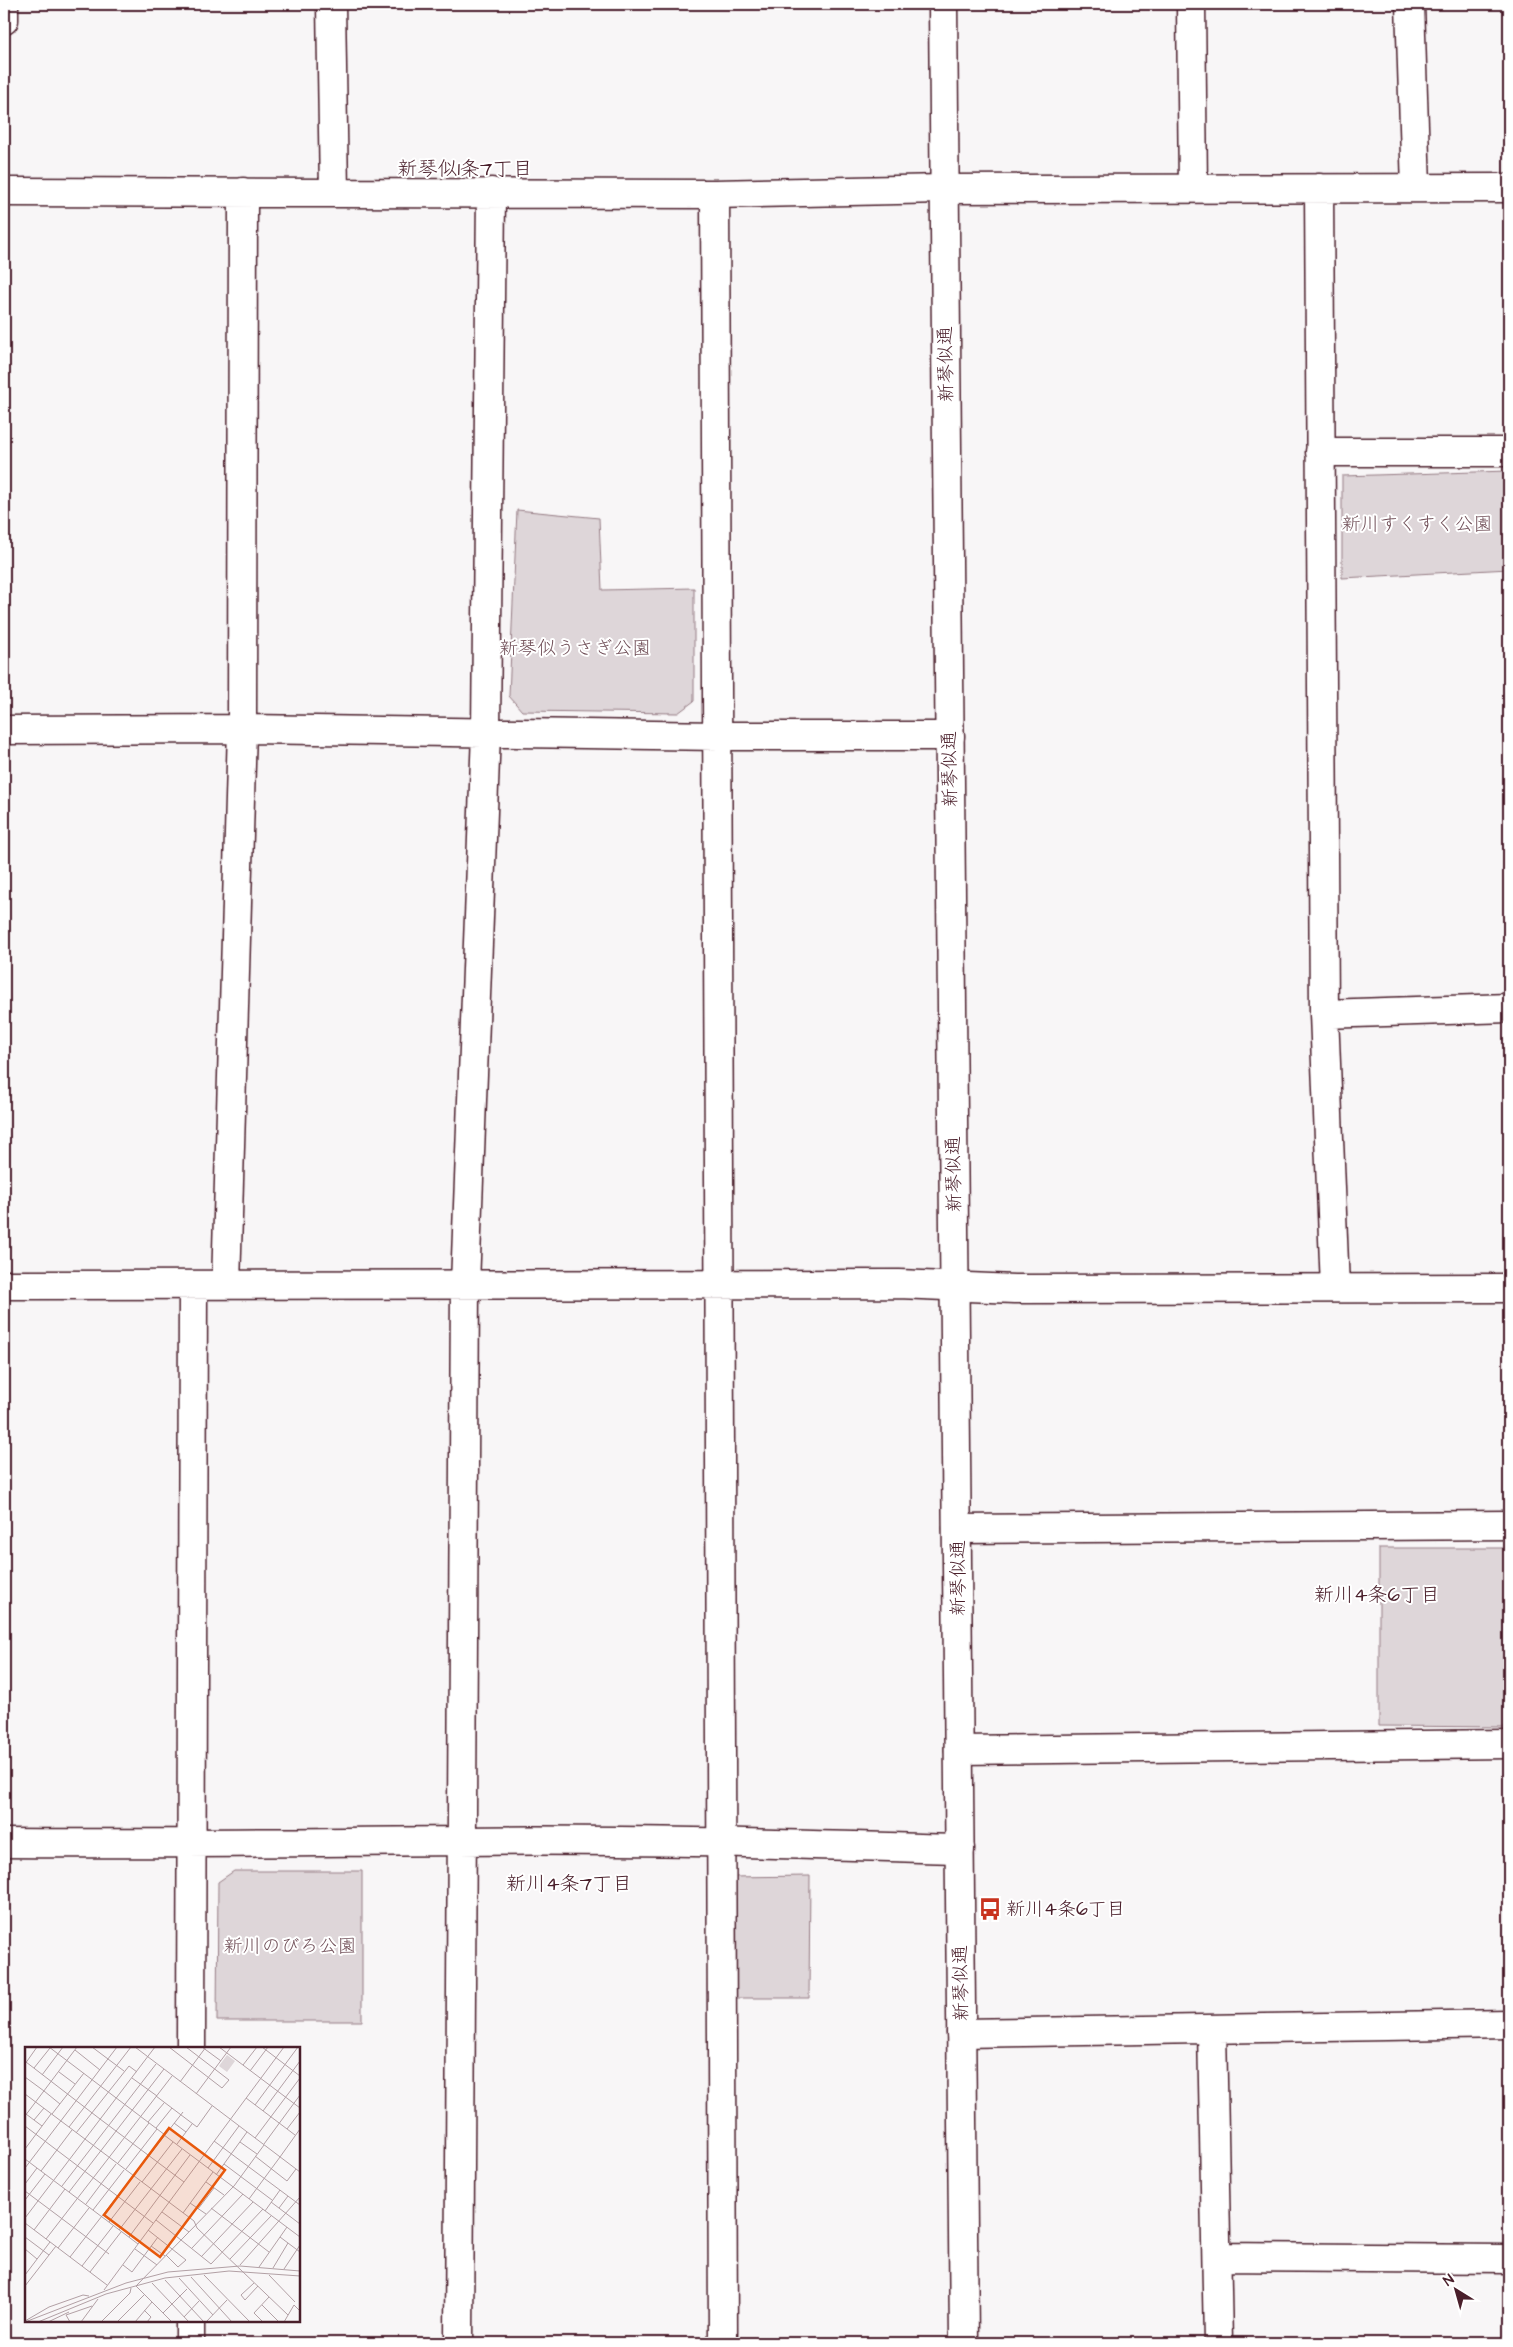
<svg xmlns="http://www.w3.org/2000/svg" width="1513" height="2347" font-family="'Architects Daughter','Klee One',sans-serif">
	<rect width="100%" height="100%" fill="#f8f6f7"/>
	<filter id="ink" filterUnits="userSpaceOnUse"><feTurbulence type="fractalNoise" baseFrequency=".02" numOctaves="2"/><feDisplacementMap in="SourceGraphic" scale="10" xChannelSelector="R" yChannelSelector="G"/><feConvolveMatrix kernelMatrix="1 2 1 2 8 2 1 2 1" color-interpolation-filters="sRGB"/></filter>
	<g filter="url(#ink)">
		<!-- park -->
		<path fill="#ded6d9" stroke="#947a82" d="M1509,471V569L1342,578V476Z
			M517,510L599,518L602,590L694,588V701L678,713L522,711L509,696Z
			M1379,1548H1509V1727L1379,1726Z
			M234,1871H362V2021H217L218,1882Z
			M810,1876L809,1998H732L730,1877Z"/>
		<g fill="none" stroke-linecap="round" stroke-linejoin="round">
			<defs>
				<path id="minor" d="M331,4L334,193
					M1191,4L1193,188
					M1410,4L1416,188
					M4,20V4
					M1319,188L1324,1014L1335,1288
					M4,192L715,194L944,189L1509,188
					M715,194C721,910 718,1627 723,2343
					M1320,452H1509
					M4,730L242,729L719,736H950
					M1324,1014L1509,1008
					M4,1285L899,1284L1014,1289L1509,1288
					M226,1285L242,729L243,192
					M957,1529L1509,1525
					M959,1750L1509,1744
					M4,1843C156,1844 308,1842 460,1841C627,1839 793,1844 960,1849
					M1212,2029L1218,2343
					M961,2033L1509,2024
					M191,2048L193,1285
					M1218,2257L1509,2259
					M190,2343V2321
					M459,2343L465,1284L486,733L491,192"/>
				<path id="tertiary" d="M943,4L964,2343"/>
			</defs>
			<!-- minor casing -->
			<use href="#minor" stroke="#4a1f2b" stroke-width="31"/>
			<!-- tertiary casing -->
			<use href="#tertiary" stroke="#4a1f2b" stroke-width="31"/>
			<!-- minor -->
			<use href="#minor" stroke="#fff" stroke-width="28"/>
			<!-- tertiary -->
			<use href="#tertiary" stroke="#fff" stroke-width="28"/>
		</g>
	</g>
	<!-- icons -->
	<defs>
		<symbol id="bus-bare" viewBox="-9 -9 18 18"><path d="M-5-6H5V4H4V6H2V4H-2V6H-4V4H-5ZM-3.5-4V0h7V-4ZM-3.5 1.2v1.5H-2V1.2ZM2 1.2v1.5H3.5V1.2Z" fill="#c8321e" stroke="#fff" stroke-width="2.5" paint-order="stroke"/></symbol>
	</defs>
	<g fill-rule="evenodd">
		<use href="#bus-bare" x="974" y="1893" width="32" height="32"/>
	</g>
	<g text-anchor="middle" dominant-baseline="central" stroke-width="4" stroke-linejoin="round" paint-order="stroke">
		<!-- street labels -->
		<g font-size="19" fill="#4a1f2b" stroke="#fff">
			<text transform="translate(946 364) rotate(-91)">新琴似通</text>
			<text transform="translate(950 769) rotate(-91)">新琴似通</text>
			<text transform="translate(954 1174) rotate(-91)">新琴似通</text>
			<text transform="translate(958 1578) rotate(-90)">新琴似通</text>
			<text transform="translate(961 1983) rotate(-91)">新琴似通</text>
		</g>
		<!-- park labels -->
		<g font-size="19" fill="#6f4d56" stroke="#fff">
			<text x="1417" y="524">新川すくすく公園</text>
			<text x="575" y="648">新琴似うさぎ公園</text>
			<text x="290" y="1946">新川のびろ公園</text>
		</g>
		<!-- poi labels -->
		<g font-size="19" fill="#4a1f2b" stroke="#fff" text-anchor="start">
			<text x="1006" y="1909">新川4条6丁目</text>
		</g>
		<!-- neighbourhood labels -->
		<g font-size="20" fill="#4a1f2b" stroke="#fff">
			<text x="465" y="169">新琴似1条7丁目</text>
			<text x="1377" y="1595">新川4条6丁目</text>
			<text x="569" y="1884">新川4条7丁目</text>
		</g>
	</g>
	<!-- overview -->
	<g transform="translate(25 2047)">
		<rect width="275" height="275" fill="#f8f6f7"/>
		<path d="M202,8L210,14L202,25L194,19Z" fill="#ded6d9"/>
		<path fill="none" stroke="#b2a0a5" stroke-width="1" d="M24,0L140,88M67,0L99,24M110,0L275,125M144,0L197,41L204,33L161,0M177,0L196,14M194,0L275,61M237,0L275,29M50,3L75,23M1,15L75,72M0,17L12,0M218,18L232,0M9,21L25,1M225,24L243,0M34,25L50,37M17,28L38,0M0,30L19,44M107,31L132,49M155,35L181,0M19,44L35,57M0,47L169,174L172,181L263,268M171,47L206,0M131,49L172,80L187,59M221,51L270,88M230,58L273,0M238,64L275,14M1,67L17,79M27,67L59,26M0,69L52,0M75,72L159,135M9,73L19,61M123,75L139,56M149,76L161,85M0,79L128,176M44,80L106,0M131,81L147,61M262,82L275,65M51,86L104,19L112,25M139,88L275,190M230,91L275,31M189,94L275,158M215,95L232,107M152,97L167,77M239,97L275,48M0,102L26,67M230,109L262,134L271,122M255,110L275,82M0,112L113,197M93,116L124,76M199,117L247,153M0,121L92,0M183,121L214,79M101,122L132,82M16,124L47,83M191,128L222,85M117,135L148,95M181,135L199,148M0,137L12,121M37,139L131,17M0,144L84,207M44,145L139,22M224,152L255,110M0,153L20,127M246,155L275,177M165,156L181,167M61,157L91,117M186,161L244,205M254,161L263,149M173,162L189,141M68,163L99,123M240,164L255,143M137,165L164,185M158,166L188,125M0,171L130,0M131,173L186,217L238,162M84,175L115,135M0,176L82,238M9,183L40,142M94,183L157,102M123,183L161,213L153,220L141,208M0,190L24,208M104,190L165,108M255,190L275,205M21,192L147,29M126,199L140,209M33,201L64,161M167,201L218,147M0,202L12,212M110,202L132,218M45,210L158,65M176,210L228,155M205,212L246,169M98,218L107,225L133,190M215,218L275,150M57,219L88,179M234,220L262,180M248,221L263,196M259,222L275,198M65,225L96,185M0,228L25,195M179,228L225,275M244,228L270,255M166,230L207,275M154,231L188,268M140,233L179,275M127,236L164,275M229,236L216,248L220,253L233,239M0,239L31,199M79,243L259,0M237,258L254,275M119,263L126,270L122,275M138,266L162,242M159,270L174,254M0,274L24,260L58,248L64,249M0,275L101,236L143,225L215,219L275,224M13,275L81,247L140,231L204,224L275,229M23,275L44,265M45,275L41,268L67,259M56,275L73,252M76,275L105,246L106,241M92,275L119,248M110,275L127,255M147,275L111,239L209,139L239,98M181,275L202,253M238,275L229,266L244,250M259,275L269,258L275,264"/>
		<path fill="#e8590c" fill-opacity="0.15" stroke="#e8590c" stroke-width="2.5" d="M144,81L200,123L135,210L79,168Z"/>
		<rect width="275" height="275" fill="none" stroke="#4a1f2b" stroke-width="2.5"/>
	</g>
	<!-- margin -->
	<rect width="1513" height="2347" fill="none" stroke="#fff" stroke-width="20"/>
	<rect x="10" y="10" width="1493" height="2327" fill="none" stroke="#4a1f2b" stroke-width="2" filter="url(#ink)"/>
	<!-- north arrow -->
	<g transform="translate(1456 2290) rotate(323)" stroke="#ffffff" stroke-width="4" paint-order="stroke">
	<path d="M0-4L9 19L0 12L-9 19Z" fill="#4a1f2b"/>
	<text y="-8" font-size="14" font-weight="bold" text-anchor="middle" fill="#4a1f2b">N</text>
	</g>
</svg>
